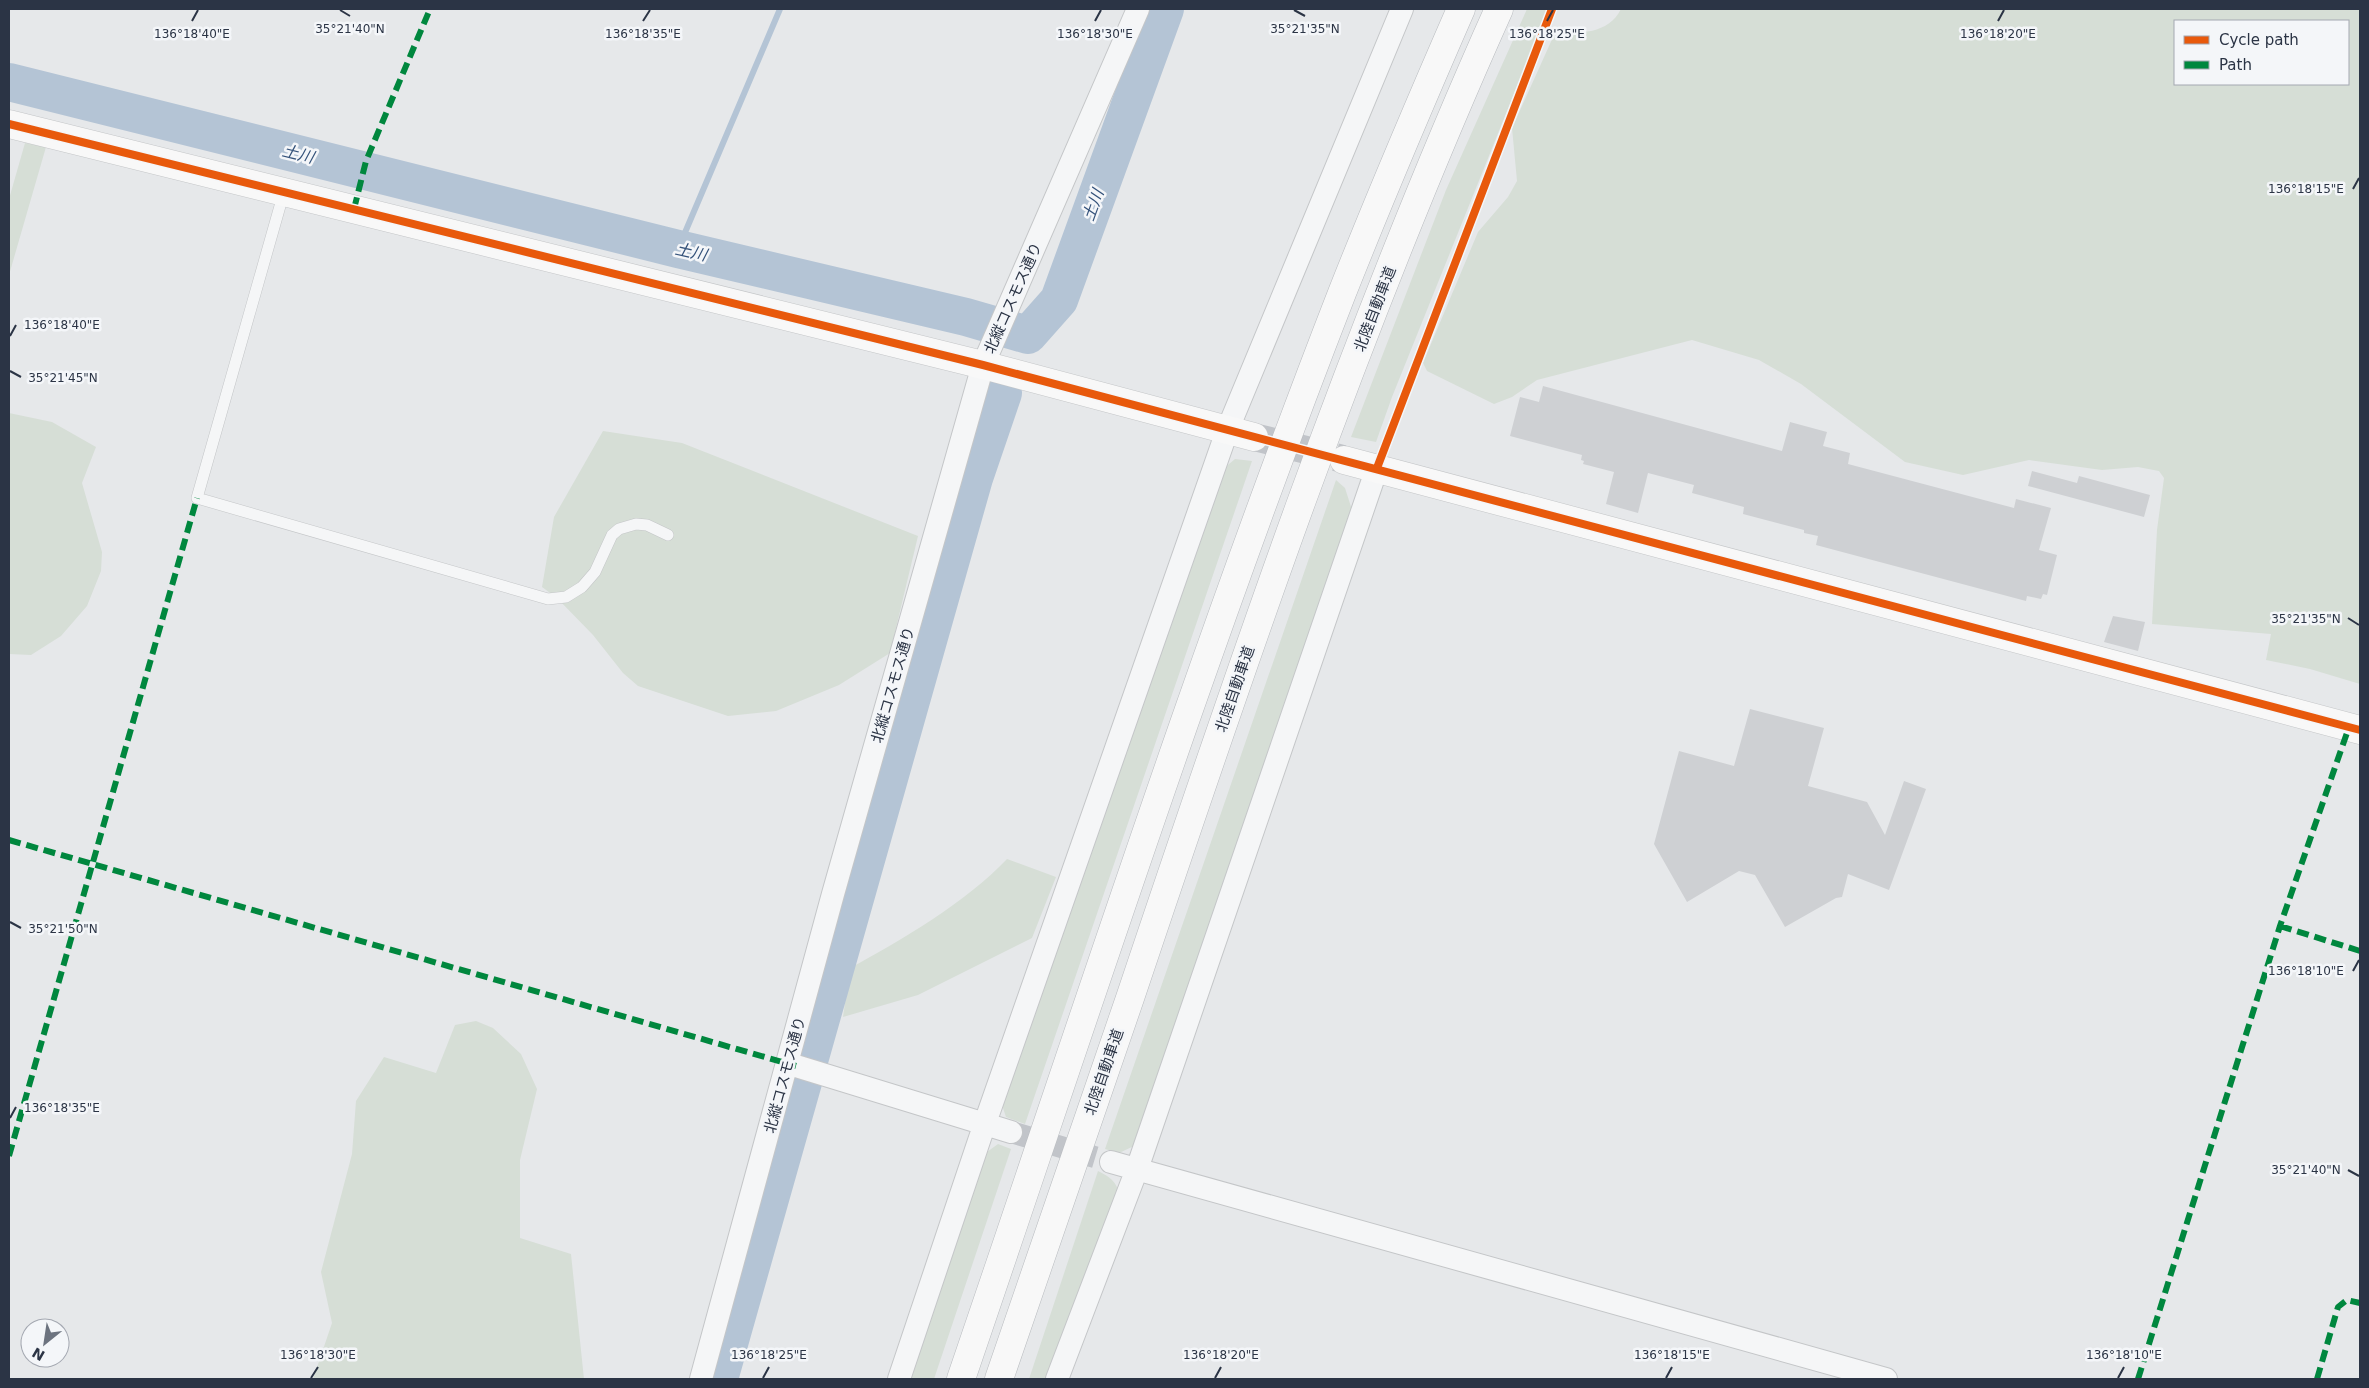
<svg xmlns="http://www.w3.org/2000/svg" width="2369" height="1388" font-family="'DejaVu Sans','Noto Sans JP',sans-serif">
	<rect width="100%" height="100%" fill="#e6e8ea"/>
	<!-- green -->
	<path fill="#d6ded6" fill-rule="evenodd" d="M1527,9H1548L1392,397L1376,442L1351,437L1446,190Z
		M1621,9H2360V684L2310,669L2266,660L2271,634L2152,624L2157,530L2164,478L2159,471L2138,467L2102,470L2029,460L1963,475L1905,462L1801,384L1759,360L1692,340L1537,380L1512,397L1494,404L1427,371L1423,363L1478,232L1508,197L1517,181L1512,128L1554,35C1580,32 1608,35 1621,9ZM2175,21H2348V84H2175Z
		M25,143L46,147L9,275V199Z
		M9,413L52,422L96,447L82,483L102,552L101,571L87,606L61,636L31,655L9,654Z
		M603,431L682,443L918,536L890,653L839,685L776,711L728,716L638,686L623,673L593,635L557,598L542,587L554,517Z
		M1235,459L1252,461L1025,1124L1006,1117L1000,1099L1216,475Z
		M1336,480L1345,488L1353,513L1134,1146L1119,1153L1105,1149Z
		M1007,859L1056,877L1032,938L918,995L843,1017L850,968C902,940 966,902 1007,859Z
		M476,1021L493,1028L521,1054L537,1089L520,1160V1238L571,1254L584,1379H313L332,1323L321,1272L352,1154L356,1101L384,1057L436,1073L455,1025Z
		M998,1144L1011,1149L934,1379H908L980,1157Z
		M1098,1171C1110,1177 1116,1181 1120,1195L1059,1379H1029Z"/>
	<g fill="none" stroke-linecap="round" stroke-linejoin="round">
		<!-- stream -->
		<path stroke="#b4c4d5" stroke-width="6" d="M678,249L780,9"/>
		<!-- river -->
		<path stroke="#b4c4d5" stroke-width="38" d="M9,82L678,249L966,317L1028,335L1059,300L1165,9
			M719,1379L974,478L1003,393"/>
	</g>
	<!-- building -->
	<path fill="#ced0d3" d="M1543,386L1782,451L1790,422L1827,432L1823,446L1850,453L1848,464L2014,508L2016,499L2051,508L2039,550L2057,555L2047,595L2043,594L2041,599L2027,596L2026,601L1816,545L1818,536L1804,533V530L1743,514L1744,507L1692,493L1694,485L1648,473L1638,513L1606,504L1614,472L1583,464L1584,461L1581,460L1582,455L1510,436L1520,397L1539,402Z
		M2032,471L2077,483L2079,476L2150,495L2144,517L2028,486Z
		M2113,616L2145,622L2138,651L2104,642Z
		M1750,709L1824,728L1808,786L1867,802L1885,835L1904,781L1926,789L1889,890L1848,874L1842,897L1836,898L1785,927L1755,875L1739,871L1687,902L1654,844L1679,751L1734,766Z"/>
	<g fill="none" stroke-linecap="round" stroke-linejoin="round">
		<!-- street-tunnel -->
		<path stroke="#c1c4c9" stroke-width="22" stroke-dasharray="22 11" stroke-linecap="butt" d="M1011,1132L1111,1162"/>
		<!-- secondary-tunnel -->
		<path stroke="#c1c4c9" stroke-width="28" stroke-dasharray="28 14" stroke-linecap="butt" d="M1254,437L1343,459"/>
		<defs>
			<path id="lane" d="M284,192L197,498L548,599L566,597L582,587L595,572L612,535L619,529L636,524L647,525L668,535"/>
			<path id="street" d="M796,1066L1011,1132
				M1111,1162L1886,1379
				M701,1379L833,894L983,365L1138,9
				M899,1379L985,1123L1227,431L1402,9
				M1057,1379L1137,1169L1377,468"/>
			<path id="secondary" d="M9,124L983,365L1254,437
				M1344,460L2360,730"/>
			<path id="highway" d="M961,1379C1085,1016 1203,650 1342,293C1380,197 1420,103 1461,9
				M999,1379C1042,1252 1087,1125 1130,998C1242,664 1355,330 1499,9"/>
		</defs>
		<!-- lane casing -->
		<use href="#lane" stroke="#c4c6c8" stroke-width="12"/>
		<!-- street casing -->
		<use href="#street" stroke="#c4c6c8" stroke-width="24"/>
		<!-- secondary casing -->
		<use href="#secondary" stroke="#c4c6c8" stroke-width="29"/>
		<!-- highway casing -->
		<use href="#highway" stroke="#b8bbbf" stroke-width="29"/>
		<!-- lane -->
		<use href="#lane" stroke="#f5f6f7" stroke-width="11"/>
		<!-- street -->
		<use href="#street" stroke="#f5f6f7" stroke-width="22"/>
		<!-- secondary -->
		<use href="#secondary" stroke="#f8f8f8" stroke-width="28"/>
		<!-- highway -->
		<use href="#highway" stroke="#f8f8f8" stroke-width="28"/>
		<!-- quiet -->
		<path stroke="#00873e" stroke-width="6" stroke-dasharray="12 6" stroke-linecap="butt" d="M354,209L366,161L430,9
			M9,840L796,1066
			M2280,926L2360,951
			M9,1156L197,498
			M2138,1379L2280,926L2349,727
			M2317,1379L2338,1307L2347,1300L2360,1303"/>
		<defs>
			<path id="cycleway" d="M9,124L983,365L2360,730
				M1377,468L1552,9"/>
		</defs>
		<!-- cycleway casing -->
		<use href="#cycleway" stroke="#f4f6f9" stroke-width="11"/>
		<!-- cycleway -->
		<use href="#cycleway" stroke="#e8590c" stroke-width="8"/>
	</g>
	<!-- ticks -->
	<path fill="none" stroke="#2b3445" stroke-width="2" d="M340,10L350,16M1294,10L1305,16M192,21L198,10M643,21L650,10M1095,21L1101,10M1547,21L1553,10M1998,21L2004,10M2353,189L2359,178M10,336L16,325M10,371L21,377M2348,618L2359,625M10,922L21,928M2353,971L2359,960M10,1118L16,1107M2348,1170L2359,1176M311,1378L318,1367M763,1378L769,1367M1215,1378L1221,1367M1666,1378L1672,1367M2118,1378L2124,1367"/>
	<g text-anchor="middle" dominant-baseline="central" stroke-width="5" stroke-linejoin="round" paint-order="stroke">
		<!-- street labels -->
		<g font-size="15" fill="#2b3445" stroke="#f4f6f9">
			<text transform="translate(1013 298) rotate(-66)">北縦コスモス通り</text>
			<text transform="translate(1375 309) rotate(-69)">北陸自動車道</text>
			<text transform="translate(893 685) rotate(-74)">北縦コスモス通り</text>
			<text transform="translate(1235 689) rotate(-71)">北陸自動車道</text>
			<text transform="translate(1104 1072) rotate(-71)">北陸自動車道</text>
			<text transform="translate(785 1075) rotate(-75)">北縦コスモス通り</text>
		</g>
		<!-- water labels -->
		<g font-size="16" font-style="italic" fill="#34527a" stroke="#f4f6f9">
			<text transform="translate(298 154) rotate(14)">土川</text>
			<text transform="translate(1093 205) rotate(-70)">土川</text>
			<text transform="translate(691 252) rotate(13)">土川</text>
		</g>
	</g>
	<g font-size="12" text-anchor="middle" fill="#2b3445" stroke="#f4f6f9" stroke-width="5" stroke-linejoin="round" paint-order="stroke">
		<text x="350" y="33">35°21'40"N</text>
		<text x="1305" y="33">35°21'35"N</text>
		<text x="192" y="38">136°18'40"E</text>
		<text x="643" y="38">136°18'35"E</text>
		<text x="1095" y="38">136°18'30"E</text>
		<text x="1547" y="38">136°18'25"E</text>
		<text x="1998" y="38">136°18'20"E</text>
		<text x="2306" y="193">136°18'15"E</text>
		<text x="62" y="329">136°18'40"E</text>
		<text x="63" y="382">35°21'45"N</text>
		<text x="2306" y="623">35°21'35"N</text>
		<text x="63" y="933">35°21'50"N</text>
		<text x="2306" y="975">136°18'10"E</text>
		<text x="62" y="1112">136°18'35"E</text>
		<text x="2306" y="1174">35°21'40"N</text>
		<text x="318" y="1359">136°18'30"E</text>
		<text x="769" y="1359">136°18'25"E</text>
		<text x="1221" y="1359">136°18'20"E</text>
		<text x="1672" y="1359">136°18'15"E</text>
		<text x="2124" y="1359">136°18'10"E</text>
	</g>
	<!-- border -->
	<rect width="2369" height="1388" fill="none" stroke="#2b3445" stroke-width="20"/>
	<!-- legend -->
	<rect x="2174" y="20" width="175" height="65" fill="#f4f6f9" stroke="#a4a8b1"/>
	<rect x="2184" y="36" width="25" height="8" fill="#e8590c" stroke="#a4a8b1"/>
	<text x="2219" y="45" font-size="15" fill="#2b3445">Cycle path</text>
	<rect x="2184" y="61" width="25" height="8" fill="#00873e" stroke="#a4a8b1"/>
	<text x="2219" y="70" font-size="15" fill="#2b3445">Path</text>
	<!-- north arrow -->
	<g transform="translate(45 1343) rotate(210)"><circle r="24" fill="#f4f6f9" stroke="#a4a8b1"/>
	<path d="M0-4L9 19L0 12L-9 19Z" fill="#6c737f"/>
	<text y="-8" font-size="14" font-weight="bold" text-anchor="middle" fill="#2b3445">N</text>
	</g>
</svg>
